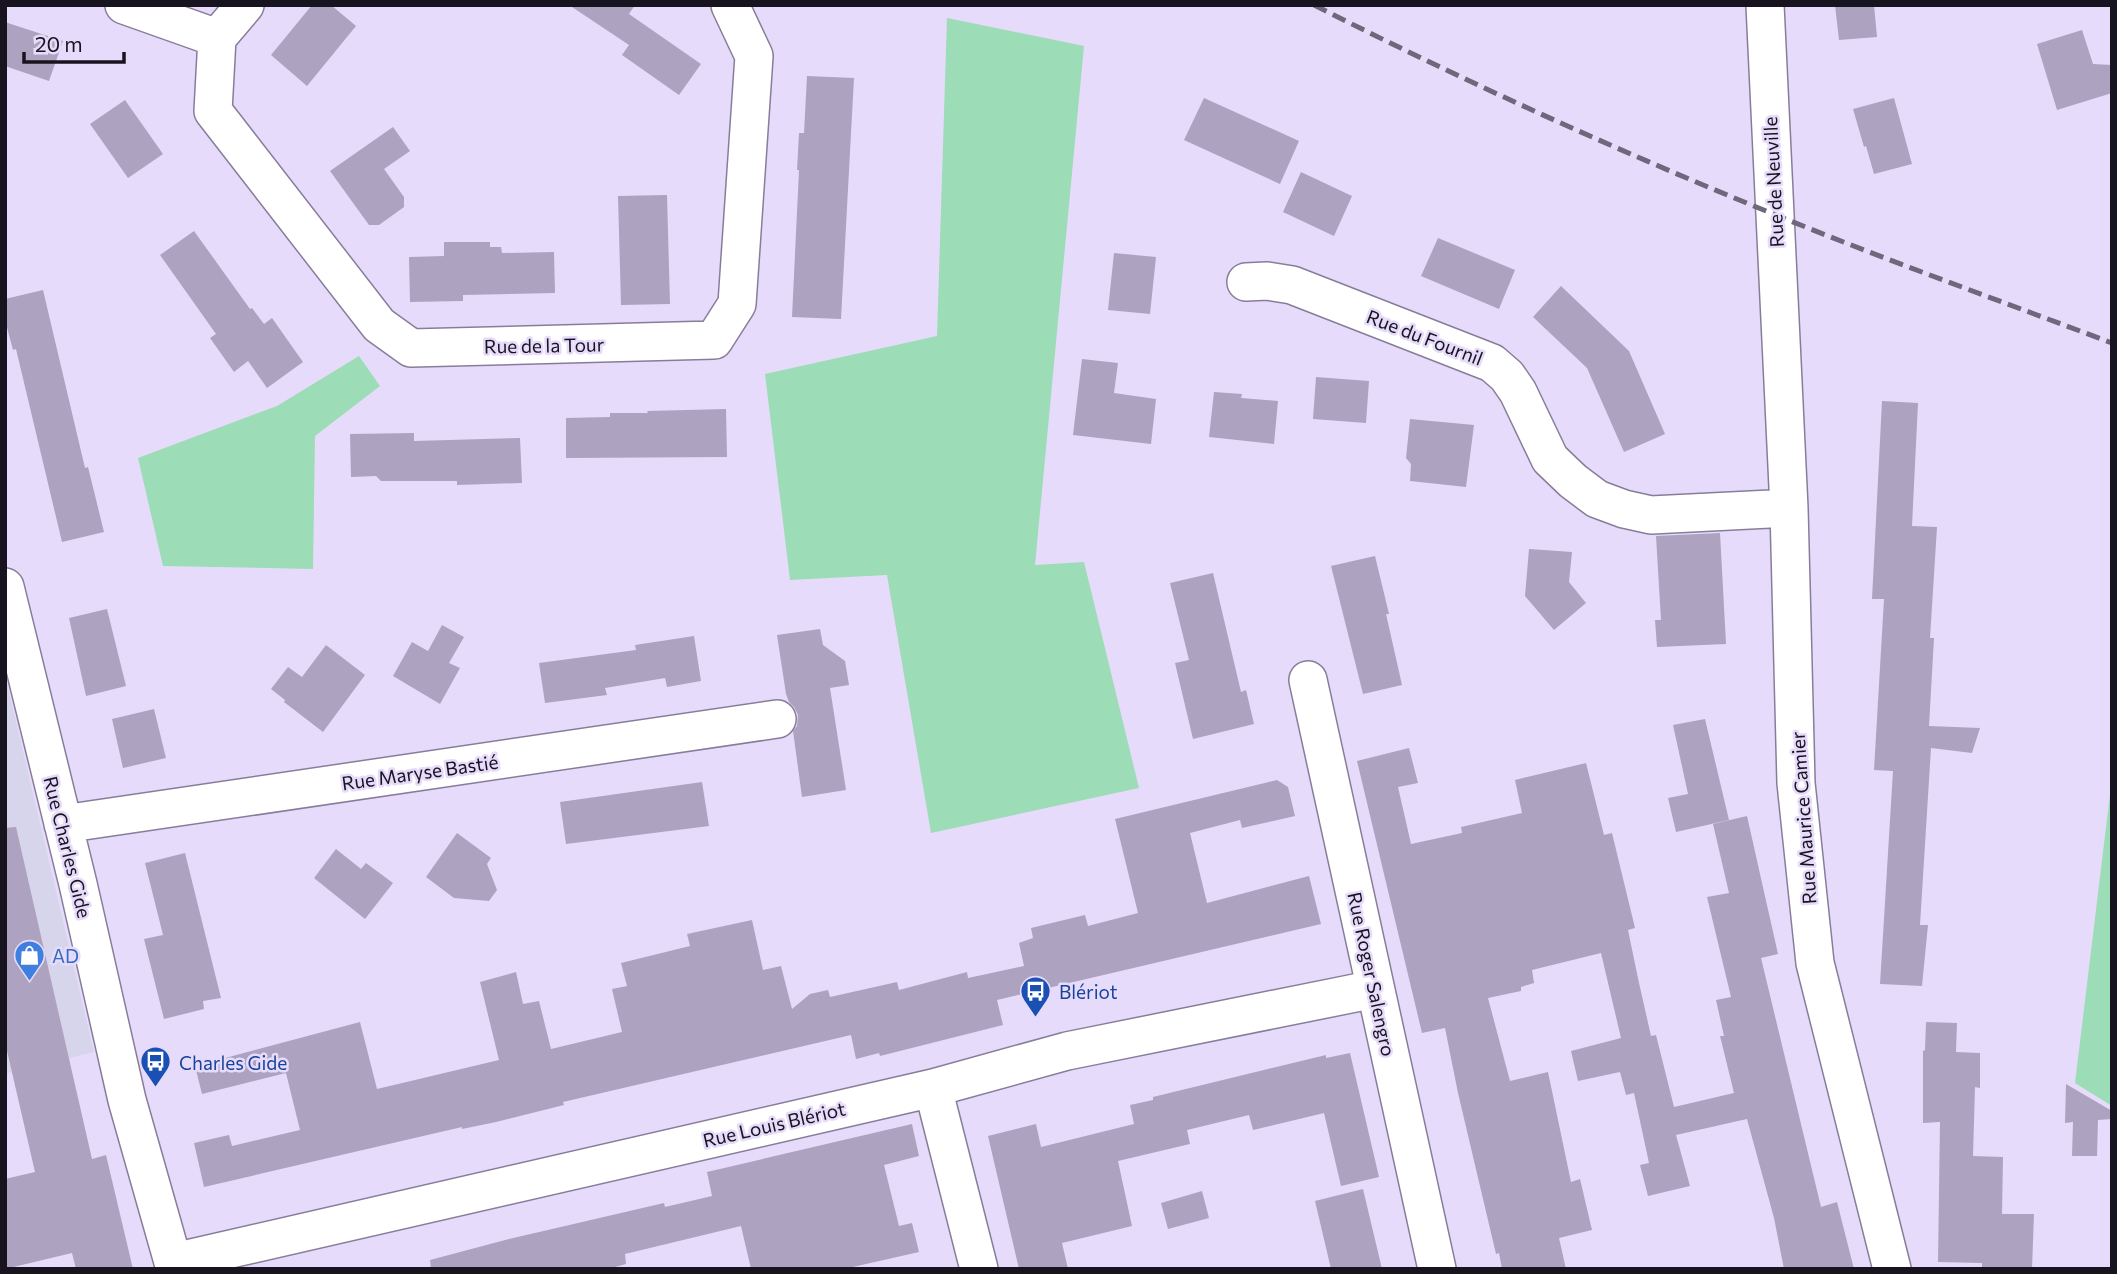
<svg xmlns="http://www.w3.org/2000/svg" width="2117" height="1274" font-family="Commissioner,sans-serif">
	<rect width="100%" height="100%" fill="#e7dbfb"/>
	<!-- industrial -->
	<path fill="#d7d5eb" d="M5,675L94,1052L5,1074Z"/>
	<!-- green -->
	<path fill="#9cdcb6" d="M947,18L1084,46L1035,565L1084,562L1139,788L931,833L887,575L790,580L765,374L937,336Z
		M359,356L380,386L315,436L313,569L163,566L138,458L277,406Z
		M2112,778V1106L2075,1083Z"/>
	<!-- building -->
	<path fill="#ada2bf" d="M312,5H331L356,26L307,86L271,55Z
		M569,5H635L629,14L701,64L679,95L622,55L629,45Z
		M1835,5H1874L1877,37L1839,40Z
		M5,22L63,41L49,81L5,66Z
		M2082,30L2093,64L2112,65V93L2057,110L2037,44Z
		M807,76L854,78L841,319L792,317L799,170H797L799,133H804Z
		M1204,98L1299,141L1280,184L1184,140Z
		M1894,98L1912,164L1874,174L1866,146L1864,147L1853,109Z
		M125,100L163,154L128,178L90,124Z
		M393,127L410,151L384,169L404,197V207L379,225H369L330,171Z
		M1301,172L1352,196L1334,236L1283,212Z
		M667,195L670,304L621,305L618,196Z
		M194,231L250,309L252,308L264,324L272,318L303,362L267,388L248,361L234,372L210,338L216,334L160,255Z
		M1438,238L1515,270L1499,309L1421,276Z
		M444,242H490V247H501L502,253L554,252L555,293L463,295V301L410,302L409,257L444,256Z
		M1114,253L1156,257L1150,314L1108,310Z
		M1561,286L1629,351L1665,434L1624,452L1587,368L1533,317Z
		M43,290L85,468L88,467L104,532L62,542L16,349L13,350L5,320V299Z
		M1082,359L1118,363L1114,393L1156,399L1151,444L1073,435Z
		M1316,377L1369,381L1366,423L1313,419Z
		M1214,392L1242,394L1241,398L1278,401L1274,444L1209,437Z
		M1882,401L1918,403L1912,526L1937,527L1930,638H1934L1929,726L1980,728L1972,753L1931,748L1920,925H1928L1922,986L1880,984L1893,771L1874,770L1884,599H1872Z
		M726,409L727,457L566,458V418L610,417V413H648L647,411Z
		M1410,419L1474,425L1466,487L1410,481L1411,464L1406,458Z
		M414,433V441L520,438L522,483L457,485V481H381L376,476L351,477L350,434Z
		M1720,533L1726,644L1657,647L1655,620H1661L1656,536Z
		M1529,549L1572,552L1569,582L1586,603L1554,630L1525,596Z
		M1375,556L1389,614H1386L1402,685L1363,694L1331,566Z
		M1213,573L1241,692L1246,690L1254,724L1193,739L1175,663L1189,660L1170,583Z
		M107,609L126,686L86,696L69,618Z
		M442,625L464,637L449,663L460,668L440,704L393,676L412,642L428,651Z
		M820,629L823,645L845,661L849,685L830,688L846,790L802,797L793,731L797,726L798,715L794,707L789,702L786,694L777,635Z
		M694,636L701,681L667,687L665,678L605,688L607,695L545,703L539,663L636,650L635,645Z
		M326,645L365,675L323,732L284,702L285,700L271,689L288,667L302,677Z
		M154,709L166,758L123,768L112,719Z
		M1705,719L1729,820L1676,832L1668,798L1688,794L1673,725Z
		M1409,748L1418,783L1398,787L1411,844L1462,833L1461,827L1522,813L1515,780L1586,763L1604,835L1612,833L1635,928L1628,930L1639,983L1651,1036L1656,1035L1674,1107L1734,1093L1720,1036H1724L1716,1000L1731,997L1707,897L1729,893L1713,824L1747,816L1778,954L1761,958L1821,1207L1837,1202L1854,1269H1784L1774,1218L1747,1119L1676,1135L1690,1186L1648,1196L1640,1165L1649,1163L1634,1093L1626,1095L1620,1072L1578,1081L1571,1051L1621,1038L1601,953L1532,970L1534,983L1521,987V991L1488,998L1510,1081L1548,1072L1571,1182L1580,1179L1592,1230L1559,1238L1566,1269H1502L1499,1253L1496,1254L1458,1093L1445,1028L1422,1033L1357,761Z
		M1277,780L1288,787L1295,816L1242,828L1240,820L1190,833L1207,903L1309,876L1321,924L997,1000L1003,1025L880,1056L879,1053L856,1059L851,1035L563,1102L564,1105L496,1122L462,1129V1127L204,1187L194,1143L229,1135L232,1146L300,1130L286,1073L202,1094L195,1066L360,1022L377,1089L499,1060L480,982L516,972L523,1004L539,1001L551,1049L622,1032L612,989L627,986L621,963L690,946L687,934L752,920L763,970L781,966L792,1009L810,994L828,990L830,997L897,982L899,990L967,972L968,978L1024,966L1019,943L1033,938L1031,928L1085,915L1088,926L1138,913L1115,819Z
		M702,782L709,826L566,844L560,802Z
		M16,827L92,1159L106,1155L133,1269H76L72,1253L5,1269V1179L35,1172L5,1042V828Z
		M457,833L491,858L487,864L497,890L489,901L454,898L426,877Z
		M336,849L361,869L366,863L393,883L365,919L314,878Z
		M185,853L221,998L203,1001L204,1009L164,1019L144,939L163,935L145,863Z
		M1926,1022L1957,1023L1956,1052L1980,1053V1088L1975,1087L1973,1156L2003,1157L2002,1214H2034L2032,1269H1982V1263L1938,1262L1940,1122L1923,1123V1051L1925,1050Z
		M1350,1053L1379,1177L1341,1186L1324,1113L1253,1130L1249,1115L1187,1130L1190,1144L1118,1161L1132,1226L1062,1243L1068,1269H1019L988,1136L1036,1124L1041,1147L1134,1124L1130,1105L1153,1100V1097L1326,1055V1058Z
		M2066,1084L2112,1111V1119L2098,1120L2097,1156H2072L2073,1122L2065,1123Z
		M912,1124L919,1156L884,1165L899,1226L912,1223L919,1252L844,1269H751L741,1226L625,1254L626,1264L608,1269H431L430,1260L509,1239L664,1203L665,1207L712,1196L707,1172Z
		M1363,1189L1382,1269H1331L1315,1201Z
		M1202,1191L1209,1218L1168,1229L1161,1203Z"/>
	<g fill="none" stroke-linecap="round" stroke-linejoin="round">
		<defs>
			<path id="minor" d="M124,5L217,38
				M245,5L217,38L213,111L379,325L411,348L714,340L737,304L754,56L730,5
				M1765,5L1789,508L1796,783L1815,963L1892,1269
				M1246,282L1267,281L1292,285L1492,363L1507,376L1518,392L1550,459L1573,481L1597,499L1624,509L1651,515L1789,508
				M5,587L78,884L127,1100L175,1269
				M1308,680L1437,1269
				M63,824L777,719
				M933,1088L979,1269
				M174,1262L933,1088L1067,1051L1375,989"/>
		</defs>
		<!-- minor casing -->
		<use href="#minor" stroke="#887d99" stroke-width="40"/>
		<!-- minor -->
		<use href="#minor" stroke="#fff" stroke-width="37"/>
		<!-- rail -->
		<path stroke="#6f687c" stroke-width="5" stroke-dasharray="14 7" stroke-linecap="butt" d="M1314,5C1464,81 1616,150 1771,213C1883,259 1998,300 2112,343"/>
	</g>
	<!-- icons -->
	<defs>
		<symbol id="shop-pin" viewBox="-11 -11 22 30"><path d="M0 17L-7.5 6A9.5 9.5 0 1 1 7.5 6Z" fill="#3f7fe0" stroke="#e7dbfb"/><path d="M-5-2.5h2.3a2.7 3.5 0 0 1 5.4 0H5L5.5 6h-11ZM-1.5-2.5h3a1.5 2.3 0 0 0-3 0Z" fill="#fff"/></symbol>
		<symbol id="bus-pin" viewBox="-11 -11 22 30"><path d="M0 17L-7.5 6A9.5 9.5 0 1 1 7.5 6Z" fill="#1a4fb4" stroke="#e7dbfb"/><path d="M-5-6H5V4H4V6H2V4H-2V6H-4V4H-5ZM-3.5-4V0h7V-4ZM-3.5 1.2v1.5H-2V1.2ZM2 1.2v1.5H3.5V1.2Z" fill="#fff"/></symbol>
	</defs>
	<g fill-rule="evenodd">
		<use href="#shop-pin" x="12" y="938" width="35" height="47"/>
		<use href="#bus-pin" x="1018" y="974" width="35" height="47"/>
		<use href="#bus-pin" x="138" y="1044" width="35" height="47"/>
	</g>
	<g text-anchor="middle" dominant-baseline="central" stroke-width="5" stroke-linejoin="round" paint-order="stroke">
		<!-- street labels -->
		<g font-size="19" fill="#18141f" stroke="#e7dbfb">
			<text transform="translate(1773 182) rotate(-93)">Rue de Neuville</text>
			<text transform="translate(1425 337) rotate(21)">Rue du Fournil</text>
			<text transform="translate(544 345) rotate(-1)">Rue de la Tour</text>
			<text transform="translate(420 772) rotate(-8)">Rue Maryse Bastié</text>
			<text transform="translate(1803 818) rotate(-94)">Rue Maurice Camier</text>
			<text transform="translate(68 847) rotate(76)">Rue Charles Gide</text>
			<text transform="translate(1372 974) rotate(78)">Rue Roger Salengro</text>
			<text transform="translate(774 1124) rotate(-13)">Rue Louis Blériot</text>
		</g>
		<!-- shop labels -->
		<g font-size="19" fill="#366cbe" stroke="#e7dbfb" text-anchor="start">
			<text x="52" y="955">AD</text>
		</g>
		<!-- transit labels -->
		<g font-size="19" fill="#164399" stroke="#e7dbfb" text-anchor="start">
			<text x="1059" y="991">Blériot</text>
			<text x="179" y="1062">Charles Gide</text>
		</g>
	</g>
	<!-- border -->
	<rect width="2117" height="1274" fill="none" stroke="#18141f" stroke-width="14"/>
	<!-- scale -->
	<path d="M24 52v10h100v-10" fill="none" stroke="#18141f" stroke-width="3.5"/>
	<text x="35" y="52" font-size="21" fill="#18141f" stroke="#e7dbfb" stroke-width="5" paint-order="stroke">20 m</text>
</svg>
